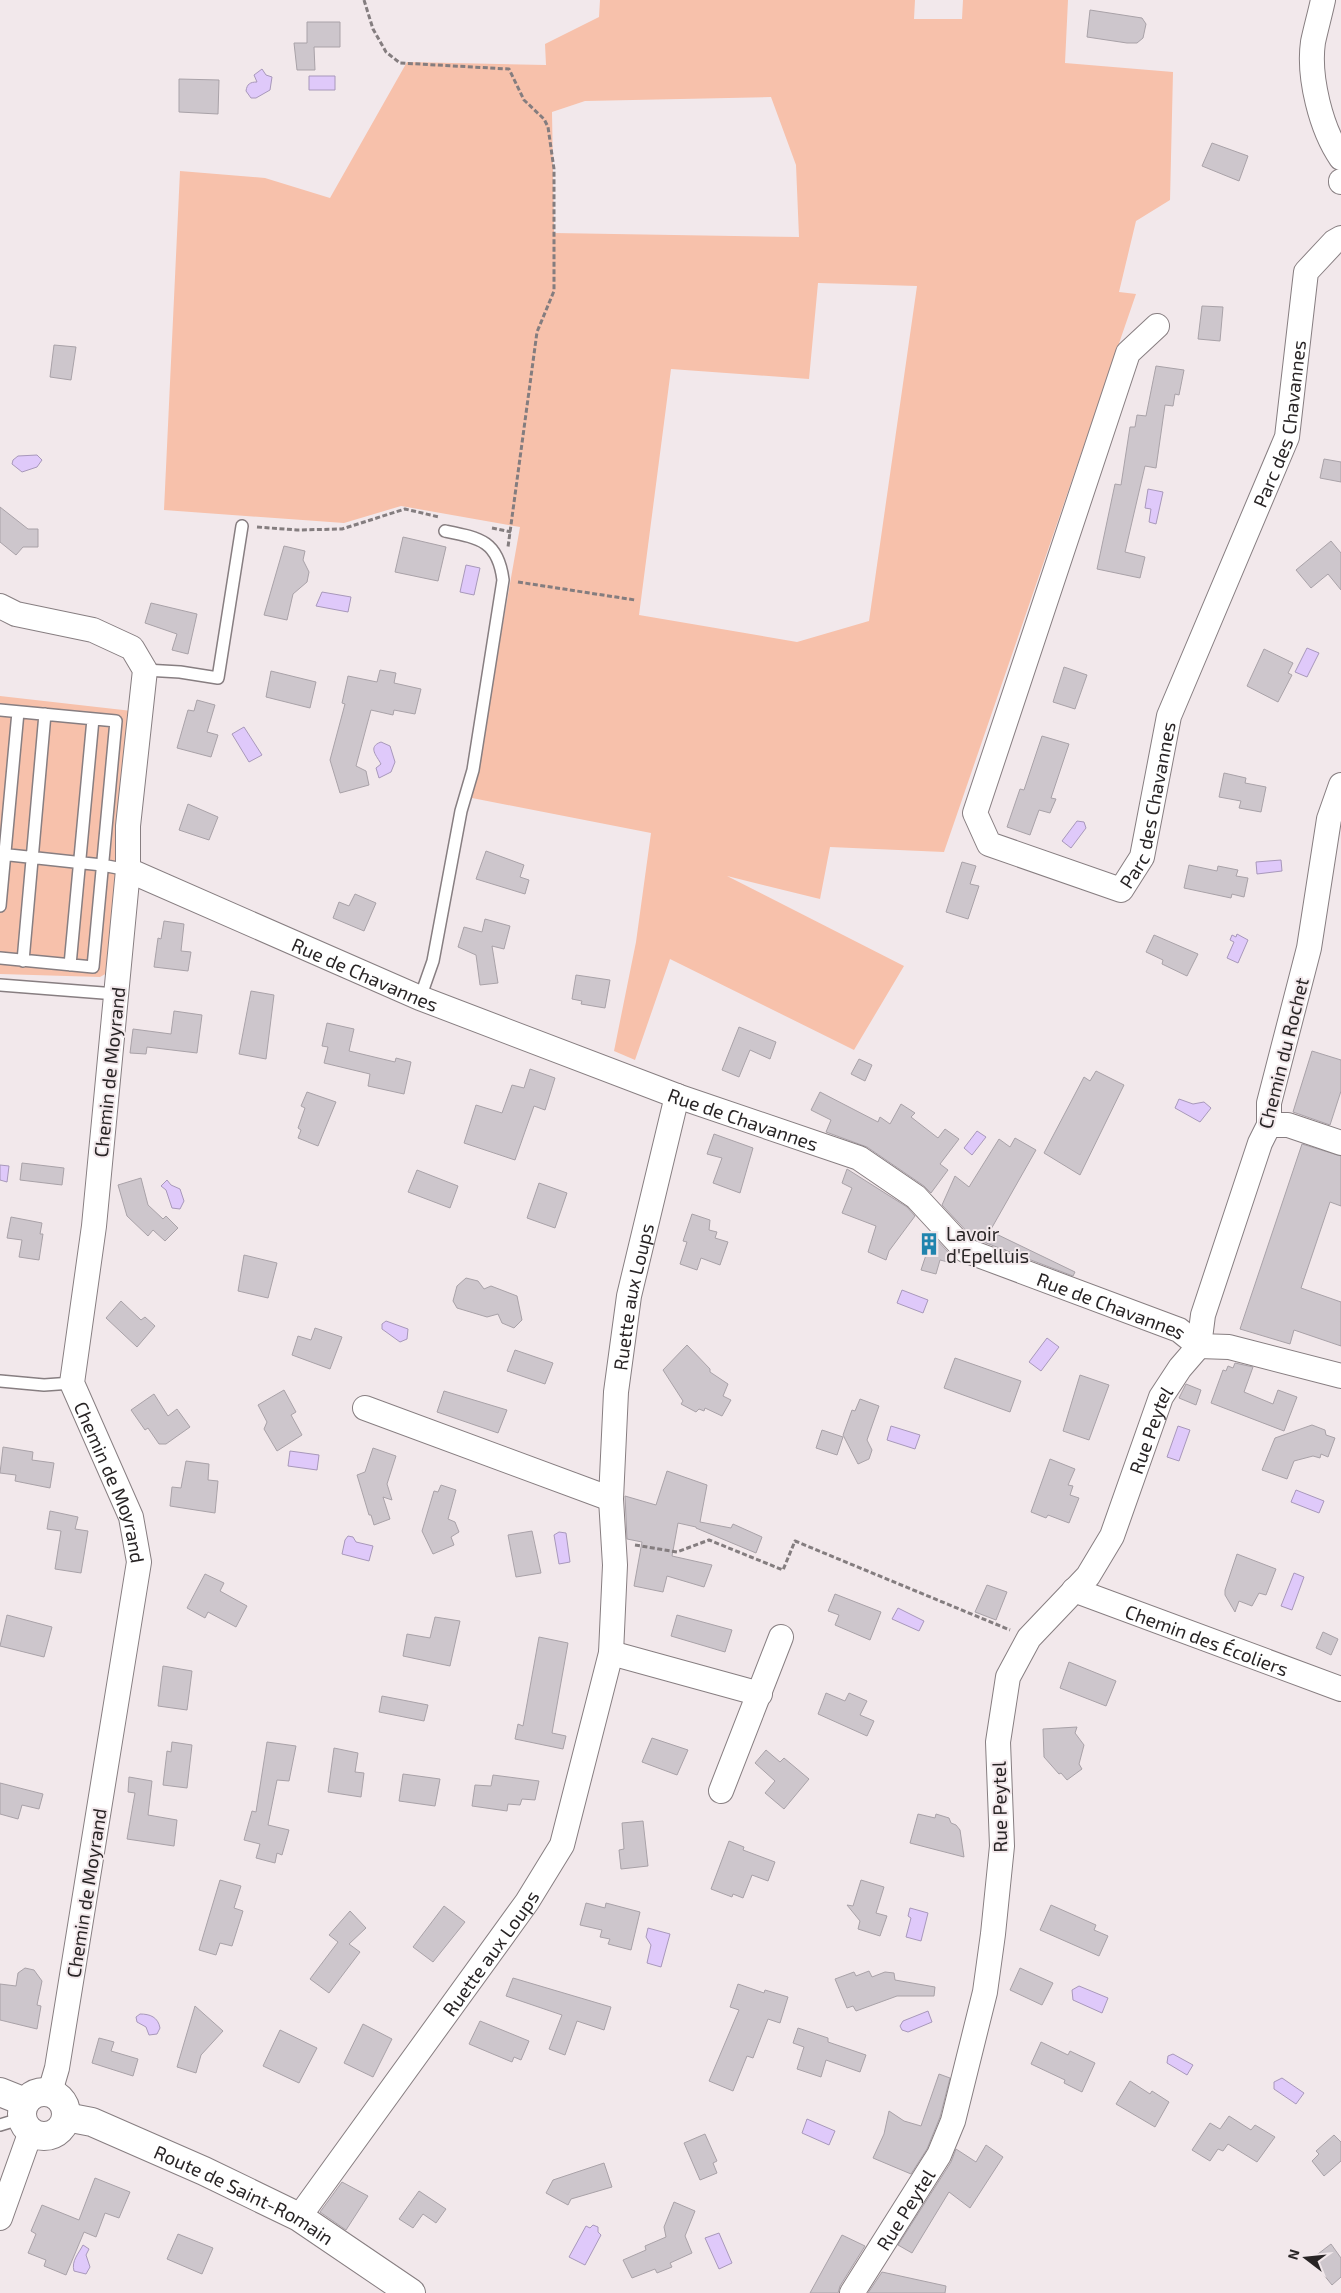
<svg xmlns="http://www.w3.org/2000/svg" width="1341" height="2293" font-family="'Exo 2',sans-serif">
	<rect width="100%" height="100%" fill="#f2e8eb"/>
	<!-- green -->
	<path fill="#f7c1ab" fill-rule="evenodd" d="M600,0H915L914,19H962L963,0H1068L1065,63L1173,72L1170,200L1136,221L1119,292L1136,294L944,852L830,847L820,899L727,876L904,966L854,1050L670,959L635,1060L614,1051L636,942L651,833L472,798L520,527L401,506L344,523L164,510L180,171L265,178L330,198L407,62L546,65L545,44L599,17ZM771,97L796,165L799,237L554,233L552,112L585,101ZM818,283L917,286L869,621L797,642L639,615L671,369L809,379Z
		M0,696L132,711L107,973L100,977L0,974Z"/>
	<!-- water -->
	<path fill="#dfc9fa" stroke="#a898ba" d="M262,69L266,75L272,77L270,90L256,98H251L246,91C247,84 250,82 257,82L254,75Z
		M309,76H335V90H309Z
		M37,455L42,460L37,467L22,472L12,464L13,460L18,456Z
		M1148,489L1163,492L1156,524L1149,522L1151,509L1145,508Z
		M466,565L480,568L474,595L460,592Z
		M322,592L351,597L348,612L316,606Z
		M1307,648L1319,653L1307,677L1295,672Z
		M244,727L262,755L249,762L232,734Z
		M381,742L390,746L395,762L391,772L379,778L376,768L381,764C377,756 367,747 381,742Z
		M1077,821L1084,822L1086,828L1071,848L1062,841Z
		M1281,860L1282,871L1257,874L1256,862Z
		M1237,934L1248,940L1238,963L1227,958L1234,942L1230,940L1232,935L1236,937Z
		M1179,1099L1193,1104L1204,1102L1211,1108L1200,1122L1175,1108Z
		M977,1131L986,1137L972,1155L964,1148Z
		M0,1165L9,1166L7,1182L0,1180Z
		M167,1180L171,1185L180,1189L184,1201L180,1209L172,1208L166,1190L161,1186Z
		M902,1290L928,1300L923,1313L897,1303Z
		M386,1321L408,1329L407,1339L400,1342L382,1329V1324Z
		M1047,1338L1059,1347L1041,1371L1029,1362Z
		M891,1426L920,1435L915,1449L887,1440Z
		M1178,1426L1190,1430L1179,1461L1167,1457Z
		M290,1451L319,1455L317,1470L288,1466Z
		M1296,1490L1324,1501L1319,1513L1291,1502Z
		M559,1532L566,1533L570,1562L559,1564L554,1535Z
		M348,1536L353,1537L356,1542L373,1546L369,1561L342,1554L345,1540Z
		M1294,1573L1304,1577L1292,1610L1281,1606Z
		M898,1608L924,1621L919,1631L892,1619Z
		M910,1908L928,1913L921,1941L906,1937L911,1918L908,1916Z
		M648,1928L670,1934L661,1967L647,1963L651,1945L646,1937Z
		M1079,1986L1108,1998L1102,2013L1073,2000L1072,1990Z
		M928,2011L932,2022L908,2032L902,2030L900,2026L903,2021Z
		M140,2014C150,2014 158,2017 160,2028L157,2034L149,2035L146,2027L137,2022L136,2017Z
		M1173,2054L1193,2065L1187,2075L1167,2063L1168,2056Z
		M1282,2078L1304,2093L1296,2104L1274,2089V2082Z
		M807,2119L835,2131L829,2145L802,2133Z
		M593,2225L598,2227V2232L601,2235L585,2265L569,2257L586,2226L590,2228Z
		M719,2233L732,2263L719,2269L705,2238Z
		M83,2245L89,2249L86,2255L90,2267L86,2274L74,2271C71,2261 79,2253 83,2245Z"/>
	<!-- building -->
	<path fill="#cdc6cc" stroke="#a9a2a8" d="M1090,10L1142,18L1146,24L1143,38L1137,43H1127L1087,37Z
		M307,22H340V47H314L315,70H297L294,43H307Z
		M179,79L219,80L218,114L179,112Z
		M1212,143L1248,156L1239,181L1202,166Z
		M1202,306L1223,307L1220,341L1198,339Z
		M54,345L76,347L71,380L50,377Z
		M1156,366L1184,370L1179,395L1175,394L1173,406L1165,405L1156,468L1145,466L1125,552L1145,557L1140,578L1097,569L1115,484L1121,485L1130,427H1135L1137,415L1146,416Z
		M1324,459L1341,462V482L1320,478Z
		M0,507L28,529H38V547H23L16,555L0,542Z
		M403,537L446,547L438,581L395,572Z
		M1331,541L1341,553V590L1328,574L1311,588L1296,570Z
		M284,546L305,551L303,560L309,572L307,582L293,594L287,620L264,615Z
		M151,603L197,614L188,654L172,650L177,634L145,623Z
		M1264,649L1293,663L1288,673L1292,675L1278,702L1247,686Z
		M1064,667L1087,675L1075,709L1053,702Z
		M380,670L396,673L394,683L421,689L415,714L394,710L393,715L371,710L356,766L366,771L369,785L340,793L330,760L345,704L342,703L348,676L377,682Z
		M271,671L316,682L310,708L266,697Z
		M197,700L215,705L207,732L218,735L211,757L177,748L188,710L194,711Z
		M1042,736L1069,744L1051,798L1056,799L1050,813L1039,810L1030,835L1007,827L1020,789L1024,790Z
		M1224,773L1246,778L1245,783L1266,787L1261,812L1239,808L1241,801L1219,797Z
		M188,804L218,817L209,840L179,830Z
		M486,851L524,865L520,877L529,880L525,894L476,879Z
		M962,862L976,866L970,884L979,886L968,919L946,912Z
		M1189,865L1217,871L1218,866L1238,870L1236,876L1248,878L1244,897L1232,894L1231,898L1184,888Z
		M355,894L376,903L364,931L333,918L339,902L349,906Z
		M485,919L510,926L504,949L492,946L498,983L480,985L476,955L458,947L464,927L482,932Z
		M164,921L184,924L181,951L191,952L188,971L154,967L158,938L161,939Z
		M1154,935L1198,954L1187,976L1162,964L1163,960L1146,952Z
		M576,975L610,980L605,1008L581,1004L582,1001L572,999Z
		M251,991L274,995L266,1059L239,1054Z
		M174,1011L202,1015L197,1053L147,1047L146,1054L130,1053L133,1029L171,1034Z
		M327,1023L354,1029L349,1051L395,1062L396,1058L411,1062L404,1094L368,1086L370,1074L324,1063L328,1047L322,1046Z
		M739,1027L776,1042L770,1059L750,1050L739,1077L722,1070Z
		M1312,1051L1341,1060V1091L1330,1125L1293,1112Z
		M859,1059L872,1065L865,1081L851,1074Z
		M530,1069L555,1078L545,1110L534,1106L515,1160L464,1143L476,1105L502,1113L512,1085L524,1088Z
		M1096,1071L1124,1085L1080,1175L1044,1153L1084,1077L1090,1081Z
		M307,1092L336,1102L318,1146L298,1138L301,1130L298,1128L305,1108L301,1106Z
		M820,1092L878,1122L880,1117L890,1124L901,1104L915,1113L911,1117L938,1138L945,1129L959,1139L940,1164L948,1170L931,1193L924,1186L867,1147L826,1132L831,1120L811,1110Z
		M714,1134L753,1148L740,1193L713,1183L722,1158L707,1154Z
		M1015,1138L1036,1150L990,1231L1075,1272L1073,1276L973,1238L942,1205L955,1176L969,1187L999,1139L1010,1147Z
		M1302,1144L1341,1156V1206L1330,1202L1301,1288L1341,1302V1346L1294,1330L1290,1344L1240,1329Z
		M22,1163L64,1168L62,1185L20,1180Z
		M847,1169L907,1207L915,1216L889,1251L886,1260L868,1252L876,1226L842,1213L852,1188L842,1183Z
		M417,1170L458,1186L450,1208L408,1192Z
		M141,1178L148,1205L163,1219L166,1216L178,1228L165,1241L153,1230L148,1236L127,1216L118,1185Z
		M539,1183L567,1193L555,1228L527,1218Z
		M692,1214L710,1220L709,1230L717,1232L715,1238L728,1242L720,1265L701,1258L697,1270L680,1264L687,1242L683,1241Z
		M11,1217L42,1223L40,1234H43L39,1260L19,1257L22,1240L7,1238Z
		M930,1233L951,1255L948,1262L940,1260L936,1274L921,1270L926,1255L921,1254Z
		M244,1255L277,1263L268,1298L238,1291Z
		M466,1278L478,1281L484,1289L491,1286L517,1296L522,1320L514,1328L502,1323L498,1314L487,1317L457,1308L453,1301L457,1286Z
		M121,1301L141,1320L145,1317L155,1326L137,1347L106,1318Z
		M315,1328L342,1337L330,1369L292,1355L298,1336L311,1340Z
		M687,1345L710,1369V1372L728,1384L723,1396L731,1400L722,1416L705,1408L704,1411L699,1409L696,1412L681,1404L683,1401L663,1370Z
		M515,1350L553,1363L545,1384L507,1371Z
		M955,1358L1021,1381L1010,1412L944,1388Z
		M1235,1363L1253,1367L1244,1392L1273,1404L1278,1390L1297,1397L1284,1431L1211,1403L1223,1370L1226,1371L1228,1366L1233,1368Z
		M1080,1375L1109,1385L1089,1440L1063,1431Z
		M1186,1384L1201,1390L1196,1405L1179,1398Z
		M284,1390L296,1412L291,1415L302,1435L277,1451L264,1429L267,1422L258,1405Z
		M444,1391L507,1410L498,1433L437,1412Z
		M154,1394L168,1416L177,1409L190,1427L166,1444H159L148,1428L145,1430L131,1410Z
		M860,1399L879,1406L867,1440L872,1450L869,1459L858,1464L843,1435L852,1410L855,1411Z
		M1312,1425L1325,1430L1326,1435L1335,1438L1328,1457L1321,1454L1320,1458L1313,1456L1294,1461L1287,1479L1262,1470L1275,1438Z
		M822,1430L843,1437L837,1455L816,1448Z
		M3,1447L33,1452L32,1460L54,1463L50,1488L15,1481L16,1475L0,1473Z
		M373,1448L396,1456L387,1484L392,1500L383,1497L390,1519L374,1525L371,1515H369L357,1475L365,1472Z
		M1050,1459L1075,1469L1068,1485L1073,1486L1070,1495L1079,1498L1069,1523L1048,1515L1046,1518L1031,1512Z
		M186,1461L209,1464L208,1480L218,1481L215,1513L170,1506L172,1487L181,1488Z
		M667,1471L707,1485L700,1522L731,1528L733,1524L762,1537L756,1553L696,1528V1527L678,1523L672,1556L712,1565L704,1587L667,1576L663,1592L634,1586L642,1542L627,1539L625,1496L656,1505Z
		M441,1485L456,1490L448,1519L455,1522L459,1532L451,1537L454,1545L433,1554L422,1531L434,1491L438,1492Z
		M50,1511L78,1517L75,1529L88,1531L81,1573L55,1569L61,1531L47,1529Z
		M532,1531L541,1573L516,1577L508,1535Z
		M1237,1554L1276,1569L1266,1595L1259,1593L1252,1606L1239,1601L1235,1612L1225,1595V1590Z
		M205,1574L224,1583L220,1591L247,1606L236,1627L208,1612L205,1618L187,1608Z
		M987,1585L1007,1592L996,1620L975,1612Z
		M835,1594L881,1612L870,1640L835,1625L839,1615L828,1611Z
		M7,1615L52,1627L44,1657L0,1646Z
		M677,1615L732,1630L725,1652L671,1636Z
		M435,1617L460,1621L450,1666L403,1656L407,1634L430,1638Z
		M1323,1632L1338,1639L1331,1655L1316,1648Z
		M539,1637L568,1643L552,1733L566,1736L563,1749L515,1739L518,1724L523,1726Z
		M1069,1662L1116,1681L1106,1706L1060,1688Z
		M163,1666L192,1671L187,1710L158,1706Z
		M826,1693L845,1701L849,1693L867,1701L860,1715L874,1721L867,1736L818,1714Z
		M382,1696L428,1705L424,1721L379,1712Z
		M1077,1727L1075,1733L1084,1745L1079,1764L1082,1769L1067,1780L1061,1773L1059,1774L1044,1757L1043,1729Z
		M652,1738L688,1750L677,1775L642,1762Z
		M172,1742L192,1745L187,1788L163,1785L167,1751L171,1752Z
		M267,1742L296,1746L289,1781L277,1780L268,1825L289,1830L282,1855L277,1853L275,1863L256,1858L260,1844L244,1840L252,1811L256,1812Z
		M334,1748L358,1753L355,1772L364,1773L361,1797L328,1792Z
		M766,1750L780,1762L784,1758L809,1779L784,1809L765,1793L775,1781L755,1763Z
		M403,1774L440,1779L435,1806L399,1801Z
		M493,1775L539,1781L535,1800L522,1799L520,1805L508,1804L507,1811L472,1806L475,1785L491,1786Z
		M129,1777L152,1781L148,1815L177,1820L174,1846L127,1839L135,1793L128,1792Z
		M0,1783L43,1794L39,1809L22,1805L18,1819L0,1814Z
		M918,1814L935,1818L936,1814L949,1818L951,1823L956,1825L960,1830L964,1857L910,1843Z
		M643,1821L648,1866L621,1869L619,1850L624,1849L622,1823Z
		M729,1841L744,1847L743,1850L775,1862L768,1881L752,1875L743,1898L733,1894L732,1897L711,1889Z
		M220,1880L241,1886L234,1908L243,1911L232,1946L220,1943L216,1955L199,1950Z
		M861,1880L884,1887L876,1913L887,1916L880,1936L858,1929L860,1921L847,1905L853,1906Z
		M586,1903L605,1908L606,1903L640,1912L631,1950L608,1944L610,1939L600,1937L602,1930L580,1925Z
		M1051,1905L1096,1925L1094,1930L1108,1936L1099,1956L1040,1930Z
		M444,1906L465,1922L433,1962L413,1947Z
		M350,1911L366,1928L349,1944L360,1952L329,1993L310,1979L338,1942L329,1935Z
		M25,1968L34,1970L42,1981L37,2005L41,2006L37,2029L0,2020V1984L16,1986L18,1973Z
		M1020,1968L1053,1983L1042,2005L1010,1990Z
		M869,1971L872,1977L885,1972L894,1973L895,1980L935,1987L934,1996H897L856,2011L853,2006L847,2008L835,1979L854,1972L856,1976Z
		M513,1978L611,2007L604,2030L577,2021L565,2055L549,2049L562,2015L506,1996Z
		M738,1984L764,1993L765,1990L788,1997L780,2023L768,2019L753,2058L747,2056L733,2091L709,2081L739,2010L730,2007Z
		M195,2006L223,2031L201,2055L196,2073L177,2067Z
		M480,2021L529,2041L521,2060L514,2057L512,2062L469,2044Z
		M363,2024L392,2039L373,2077L344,2063Z
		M798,2028L828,2038V2042L866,2055L860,2072L826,2060L821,2077L797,2069L804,2047L793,2043Z
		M280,2030L317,2048L299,2083L263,2066Z
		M99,2038L114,2042L111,2051L138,2059L133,2076L92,2063Z
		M1041,2042L1068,2055L1070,2051L1095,2063L1082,2092L1064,2083L1065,2080L1031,2064Z
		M939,2074L950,2078L940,2117L927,2149L911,2174L873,2158L884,2134L889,2111L904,2121L921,2126Z
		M1130,2081L1150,2094L1152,2091L1169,2102L1155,2127L1116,2104Z
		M1229,2116L1251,2130L1255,2125L1275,2137L1257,2162L1228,2144L1223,2151L1218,2149L1210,2161L1192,2150L1210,2123L1220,2129Z
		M705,2134L717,2161L713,2163L717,2173L700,2180L684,2143Z
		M1334,2135L1341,2142V2161L1324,2176L1312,2161L1319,2154L1316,2151Z
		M986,2145L1003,2157L970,2208L949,2192L912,2253L898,2245L951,2162L956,2149L976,2162Z
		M604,2163L612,2187L571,2199L568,2205L546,2193L553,2180Z
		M95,2178L130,2192L119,2218L105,2213L96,2237L84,2232L66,2275L44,2266L46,2260L28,2253L36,2234L31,2231L42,2205L79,2220Z
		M342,2182L368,2196L346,2230L320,2212Z
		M419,2191L446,2209L436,2223L423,2214L413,2228L399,2219Z
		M674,2202L695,2211L685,2236L692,2253L670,2263L672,2267L657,2273L655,2269L632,2278L623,2260L646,2250L645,2246L666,2237L664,2227Z
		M178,2234L213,2248L202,2274L167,2259Z
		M842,2235L865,2246L840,2286L838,2293H810Z
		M1331,2244L1341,2258V2277L1332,2285L1319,2269L1321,2267L1314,2257Z
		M882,2272L946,2286L945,2293H868Z"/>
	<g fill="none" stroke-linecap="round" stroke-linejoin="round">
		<defs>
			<path id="lane" d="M145,670L180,672L218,678L242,526
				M0,710L116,721L93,967L0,958
				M0,854L102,865L128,870
				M0,906L18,712
				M23,961L45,714
				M70,965L93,719
				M0,985L116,994
				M420,998L433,961L461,811L473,770L503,580C498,541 480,538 445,531
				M0,1381L44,1385L72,1383
				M0,2125L23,2118"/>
			<g id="street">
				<path d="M1323,0C1320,14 1316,28 1313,42C1308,77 1321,129 1341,158"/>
				<path d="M1341,181V182"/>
				<path id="s1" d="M1157,326L1128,353L975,813L989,844L1121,890L1142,857L1169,716L1287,437L1306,272L1334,242L1341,238"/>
				<path id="s2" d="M0,606L16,614L93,630L132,648L145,670L128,826V870L94,1226L72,1383L131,1517L139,1562L57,2068L50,2092"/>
				<path id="s3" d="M128,870L420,998L677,1096L859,1158L916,1197L965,1250L1179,1330L1199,1346L1229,1347L1341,1376"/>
				<path d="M1269,1125H1288L1341,1143"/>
				<path d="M1199,1346L1203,1315L1260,1143L1269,1125V1103L1309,948L1329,819L1341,785"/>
				<path d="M365,1408L611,1499"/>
				<path id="s4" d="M1074,1590L1341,1689"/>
				<path d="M611,1653L760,1694"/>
				<path d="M721,1791L781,1637"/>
				<path id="s5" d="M299,2217L527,1902L562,1845L611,1653L615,1565L611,1499L616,1392L629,1296L677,1096"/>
				<path d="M0,2218L31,2131"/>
				<path id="s6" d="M852,2293L939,2155L953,2121L985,1992L993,1934L1002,1846L998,1742L1008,1677L1029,1638L1088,1576L1112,1536L1161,1397L1180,1368L1199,1346"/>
			</g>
			<g id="secondary">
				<path d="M0,2092L25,2102"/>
				<circle cx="44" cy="2114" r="22"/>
				<path id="s7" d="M66,2117L92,2122L204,2171L299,2217L411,2293"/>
			</g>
		</defs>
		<!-- lane casing -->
		<use href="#lane" stroke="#877e81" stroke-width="14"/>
		<!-- street casing -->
		<use href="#street" stroke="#877e81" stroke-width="26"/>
		<!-- secondary casing -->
		<use href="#secondary" stroke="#877e81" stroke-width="30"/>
		<!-- path -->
		<path stroke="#847d7f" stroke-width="3" stroke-dasharray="5 2.5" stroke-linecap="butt" d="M364,0L373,29L386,52L400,63L509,69L524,100L544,119L548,127L554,169V291L537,332L508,547
			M257,527L297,530L342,529L405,509L439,517
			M492,528L511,532
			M518,582L635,600
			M635,1545L677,1552L709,1540L783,1570L795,1541L1010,1630"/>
		<!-- lane -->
		<use href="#lane" stroke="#fff" stroke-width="11"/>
		<!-- street -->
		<use href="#street" stroke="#fff" stroke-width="24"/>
		<!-- secondary -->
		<use href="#secondary" stroke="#fff" stroke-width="28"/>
	</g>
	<!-- icons -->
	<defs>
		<symbol id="building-bare" viewBox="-9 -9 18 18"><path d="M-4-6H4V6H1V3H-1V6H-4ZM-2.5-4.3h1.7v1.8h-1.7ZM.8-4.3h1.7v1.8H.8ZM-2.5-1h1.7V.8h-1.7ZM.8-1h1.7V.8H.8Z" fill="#2084ae" stroke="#f2e8eb" stroke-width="2.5" paint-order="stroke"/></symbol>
	</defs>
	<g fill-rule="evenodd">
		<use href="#building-bare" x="913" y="1228" width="32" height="32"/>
	</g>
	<g text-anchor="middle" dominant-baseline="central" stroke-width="4" stroke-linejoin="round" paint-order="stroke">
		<!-- street labels -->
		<g font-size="19" fill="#282425" stroke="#f2e8eb">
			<text stroke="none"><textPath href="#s1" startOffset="1195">Parc des Chavannes</textPath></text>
			<text stroke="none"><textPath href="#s1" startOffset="789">Parc des Chavannes</textPath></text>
			<text stroke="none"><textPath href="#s3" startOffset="259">Rue de Chavannes</textPath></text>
			<text transform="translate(1283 1053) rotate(-76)">Chemin du Rochet</text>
			<text transform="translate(109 1072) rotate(-84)">Chemin de Moyrand</text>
			<text stroke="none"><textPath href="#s3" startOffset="664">Rue de Chavannes</textPath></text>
			<text stroke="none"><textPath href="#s5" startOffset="1012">Ruette aux Loups</textPath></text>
			<text stroke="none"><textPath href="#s3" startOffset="1084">Rue de Chavannes</textPath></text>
			<text stroke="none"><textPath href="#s6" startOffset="939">Rue Peytel</textPath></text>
			<text stroke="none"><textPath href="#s2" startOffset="989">Chemin de Moyrand</textPath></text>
			<text stroke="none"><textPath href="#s4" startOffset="142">Chemin des Écoliers</textPath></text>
			<text transform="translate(999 1807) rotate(-91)">Rue Peytel</text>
			<text transform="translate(86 1893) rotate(-81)">Chemin de Moyrand</text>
			<text stroke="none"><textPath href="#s5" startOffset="326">Ruette aux Loups</textPath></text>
			<text stroke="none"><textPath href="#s7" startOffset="195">Route de Saint-Romain</textPath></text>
			<text stroke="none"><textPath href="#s6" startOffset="99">Rue Peytel</textPath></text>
		</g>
		<!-- poi labels -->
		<g font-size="19" fill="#282425" stroke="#f2e8eb" text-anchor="start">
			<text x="946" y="1233">Lavoir<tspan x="946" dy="22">d'Epelluis</tspan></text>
		</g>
	</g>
	<!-- north arrow -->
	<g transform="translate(1306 2258) rotate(286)" stroke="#f2e8eb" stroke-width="4" paint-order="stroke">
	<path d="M0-4L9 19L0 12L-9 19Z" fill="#282425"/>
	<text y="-8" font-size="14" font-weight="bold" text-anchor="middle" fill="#282425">N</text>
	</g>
</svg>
